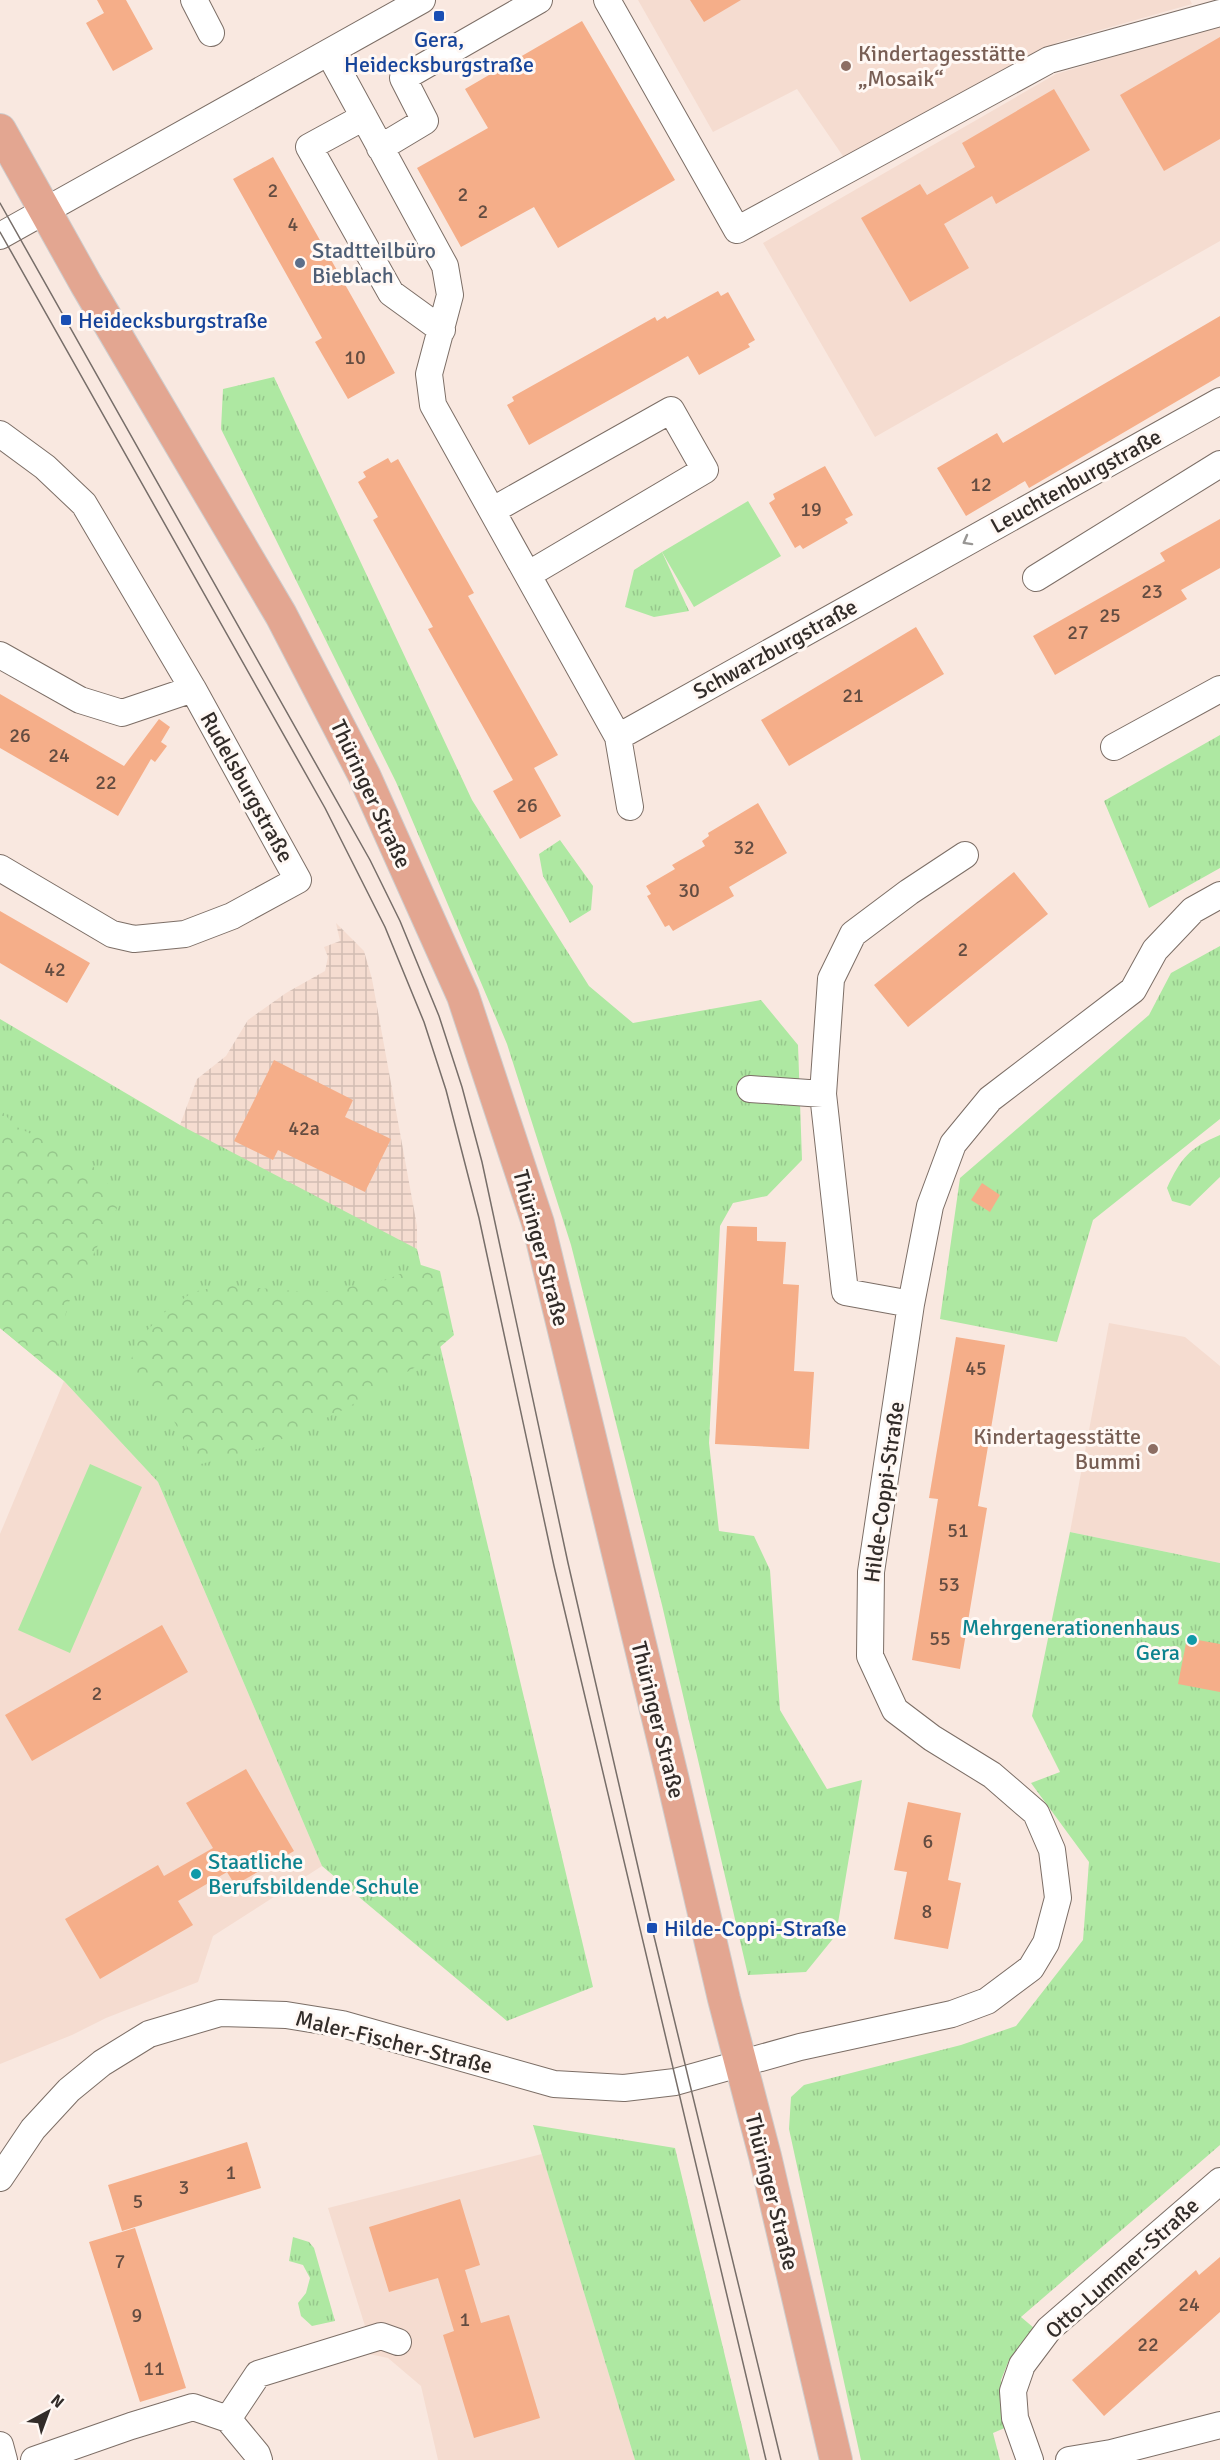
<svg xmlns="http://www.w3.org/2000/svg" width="1220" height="2460" font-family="Signika,sans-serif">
	<defs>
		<pattern id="industrial-grid" width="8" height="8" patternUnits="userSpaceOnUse" patternTransform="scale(1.5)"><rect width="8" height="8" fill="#f5dcd0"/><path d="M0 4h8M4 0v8" fill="none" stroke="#d2bdb3"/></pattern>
		<pattern id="grass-tufts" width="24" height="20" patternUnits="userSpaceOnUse" patternTransform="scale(1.5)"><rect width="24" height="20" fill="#aee8a2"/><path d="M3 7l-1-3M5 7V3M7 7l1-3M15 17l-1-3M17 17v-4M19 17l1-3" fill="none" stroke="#96c78c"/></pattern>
		<pattern id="forest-crowns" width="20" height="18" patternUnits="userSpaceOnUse" patternTransform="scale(1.5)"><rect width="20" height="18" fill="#aee8a2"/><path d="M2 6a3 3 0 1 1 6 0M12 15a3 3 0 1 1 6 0" fill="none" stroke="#96c78c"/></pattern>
	</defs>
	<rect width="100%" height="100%" fill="#f9e8e0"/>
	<!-- built -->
	<path fill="#f5dcd0" d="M638,0H1190L1192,4L1058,42L847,162L797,89L713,132Z
		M1220,25V241L875,437L763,243L1056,74Z
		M1109,1323L1185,1337L1220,1366V1563L1070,1532Z
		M64,1381L158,1482L322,1866L213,1936L198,1982L106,2018L72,2035L0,2064V1534Z
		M542,2154L635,2460H438L421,2386L388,2358L364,2353L365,2326L328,2208Z"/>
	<!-- industrial -->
	<path fill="url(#industrial-grid)" d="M336,923L364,951L372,979L417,1226V1249L404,1265L171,1164L180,1125L197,1079L226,1056L248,1020L286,993L325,971L328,957L324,947L340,941Z"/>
	<!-- grass -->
	<path fill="url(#grass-tufts)" d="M274,377L472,800L589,986L633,1023L761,1000L798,1045L802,1160L767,1196L733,1203L720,1226L709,1443L719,1531L754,1536L770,1570L780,1710L827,1789L862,1780L836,1935L806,1972L748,1975L662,1605L571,1245L507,1044L396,782L221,429L223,389Z
		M662,552L689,611L654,617L625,607L634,570Z
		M1220,735V868L1149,908L1104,801Z
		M560,840L593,886L591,910L570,923L543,876L539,854Z
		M1220,946V1119L1093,1220L1057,1342L940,1319L960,1178L1149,1015L1171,973Z
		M0,1019L180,1125L417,1249L593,1987L507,2021L322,1866L158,1482L64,1381L0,1328Z
		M1220,1135V1177L1190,1206L1172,1201L1167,1188C1181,1158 1189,1148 1220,1135Z
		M1070,1532L1220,1563V2145L1021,2317L1034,2328L1009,2360L1001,2380L1007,2427L993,2433L1000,2460H861L789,2129L791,2097L804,2085L961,2045L1016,2026L1083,1940L1089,1862L1031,1783L1060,1772L1032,1716Z
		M533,2125L675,2148L750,2460H635Z
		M293,2237L309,2242L314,2248L335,2321L312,2326L301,2316L298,2303L306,2293L310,2278L303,2265L289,2261Z"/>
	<!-- forest -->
	<path fill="url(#forest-crowns)" d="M0,1109L15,1126L91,1164L121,1200L68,1304L55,1360L45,1365L0,1328Z
		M421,1265L440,1271L454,1335L419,1365L345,1409L265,1447L197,1465L174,1421L127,1375L136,1342L166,1311L193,1292L225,1285L317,1293L386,1280Z"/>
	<!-- pitch -->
	<path fill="#aee8a2" d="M748,501L781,556L694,607L662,552Z
		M90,1464L142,1487L70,1653L18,1630Z"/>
	<!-- building -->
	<path fill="#f5ae89" d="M97,0H126L153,49L113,71L86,23L104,13Z
		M690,0H741L704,22Z
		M582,21L675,180L558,248L534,207L461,247L417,168L488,128L465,89Z
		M1220,37V139L1164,171L1120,95Z
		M1054,89L1090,150L996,204L992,196L944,224L969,268L910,302L861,218L920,184L927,195L975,167L962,143Z
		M273,157L395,373L348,399L315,342L322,338L233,179Z
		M718,291L721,296L728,292L755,340L748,344L750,347L699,375L688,356L529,445L507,405L514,401L512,397L655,317L657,321L665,316L667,319Z
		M1220,316V376L1029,488L1025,481L966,516L937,468L997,433L1003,443Z
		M388,458L391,463L398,459L474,593L468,596L558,755L534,768L561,816L520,839L493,791L513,780L428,629L433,627L373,520L378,517L358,482L366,477L363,472Z
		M825,466L853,515L845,519L848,523L803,549L800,545L795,548L769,503L775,499L773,494Z
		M1220,519V568L1181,590L1187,599L1055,675L1033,636L1165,561L1160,553Z
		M916,627L944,674L789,766L761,720Z
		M0,694L124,766L159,719L170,727L161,742L167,746L155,762L151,759L118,816L0,748Z
		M758,803L787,853L729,887L734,896L673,931L669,925L665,927L647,896L651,894L646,886L675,869L672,865L705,846L702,841L709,836L708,833Z
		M1014,872L1048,914L908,1027L874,985Z
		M0,911L90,963L67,1003L0,963Z
		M274,1060L353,1100L345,1117L391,1139L365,1192L278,1150L273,1160L234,1141Z
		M982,1183L1000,1195L990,1212L971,1200Z
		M727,1226L757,1227V1241L786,1242L783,1284L799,1285L794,1371L814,1372L809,1449L715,1444Z
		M956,1337L1005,1345L978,1506L987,1508L960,1669L912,1660L938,1499L929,1498Z
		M162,1625L188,1672L32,1761L5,1715Z
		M1187,1638L1220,1644V1692L1178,1684Z
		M246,1769L294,1851L235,1885L227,1872L178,1901L193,1925L100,1979L65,1919L158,1865L164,1876L213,1848L186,1803Z
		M908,1802L961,1813L948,1880L961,1883L948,1949L894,1939L907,1872L894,1870Z
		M247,2142L261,2188L122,2231L108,2185Z
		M460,2199L480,2265L465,2270L481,2323L509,2315L540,2418L474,2438L443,2335L454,2331L438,2278L389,2292L369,2227Z
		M135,2228L186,2388L140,2402L89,2242Z
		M1220,2257V2312L1104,2416L1072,2380L1196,2270L1199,2275Z"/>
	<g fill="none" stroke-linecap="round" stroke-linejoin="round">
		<defs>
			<path id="minor" d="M194,0L211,33
				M607,0L737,230L1049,60L1220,13
				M329,53L445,266L450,295L429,374L433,405L618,737L630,807
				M364,117L309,147L391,293L442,330
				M380,148L425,121L403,78L539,0
				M0,236L422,0
				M0,434L45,467L84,504L193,689L298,880L232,916L185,934L134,939L112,934L0,868
				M493,510L671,410L705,470L529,574
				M1036,578L1220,464
				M0,655L80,700L122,713L193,689
				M618,737L1220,401
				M1114,747L1220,689
				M750,1089L823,1094
				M911,1304L845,1292L823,1094L831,979L853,934L909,892L965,855
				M0,2178L33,2129L69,2090L102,2063L149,2034L220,2013L286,2015L342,2024L554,2084L624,2088L675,2082L800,2047L952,2014L987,2001L1031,1968L1046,1943L1058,1898L1052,1850L1036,1813L992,1775L932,1738L895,1710L870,1656L871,1572L911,1304L930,1206L953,1144L990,1099L1133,990L1155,950L1193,910L1220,895
				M228,2419L258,2374L381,2336L398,2342
				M0,2445L4,2460
				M34,2460L131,2426L193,2407L228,2419L257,2454L259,2460
				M1030,2460L1015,2418L1013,2391L1022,2365L1049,2329L1220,2181
				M1069,2460L1111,2453L1220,2425"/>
			<path id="major" d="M0,130L86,284L281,615L364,775L463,996L538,1223L672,1776L724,1999L765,2156L836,2460"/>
		</defs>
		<!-- minor casing -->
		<use href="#minor" stroke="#7c6e66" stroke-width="28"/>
		<!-- major casing -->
		<use href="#major" stroke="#cecccc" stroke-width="34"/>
		<!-- minor -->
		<use href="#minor" stroke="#fff" stroke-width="26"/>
		<!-- major -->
		<use href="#major" stroke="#e3a691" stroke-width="32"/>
		<!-- tram -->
		<path stroke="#776e69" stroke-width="1.5" d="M0,203L370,860L400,921L439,1016L462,1087L482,1162L568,1563L652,1928L781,2460
			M0,232L325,808L385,927L424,1022L446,1090L479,1218L554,1566L766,2460"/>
	</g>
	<!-- one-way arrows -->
	<defs><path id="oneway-chevron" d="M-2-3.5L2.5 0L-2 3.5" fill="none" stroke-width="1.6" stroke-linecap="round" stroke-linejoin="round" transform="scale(1.5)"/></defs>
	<use stroke="#989694" href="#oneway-chevron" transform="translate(967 541) rotate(151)"/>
	<!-- markers -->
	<g fill="#1a4fb4" stroke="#fff8f4" stroke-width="2">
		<rect x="433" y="10" width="12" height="12" rx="3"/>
		<rect x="60" y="314" width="12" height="12" rx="3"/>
		<rect x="646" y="1922" width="12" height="12" rx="3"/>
	</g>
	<g fill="#8d6e63" stroke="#fff8f4" stroke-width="2">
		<circle cx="846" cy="66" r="6"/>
		<circle cx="1153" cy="1449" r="6"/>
	</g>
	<circle fill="#5c6f8a" stroke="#fff8f4" stroke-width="2" cx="300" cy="263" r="6"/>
	<g fill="#0f9aa8" stroke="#fff8f4" stroke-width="2">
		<circle cx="1192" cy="1640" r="6"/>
		<circle cx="196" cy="1874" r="6"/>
	</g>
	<g text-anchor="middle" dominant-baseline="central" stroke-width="6" stroke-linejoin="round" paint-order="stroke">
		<!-- number labels -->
		<g font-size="20" fill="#634c41">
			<text x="273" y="190">2</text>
			<text x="463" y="194">2</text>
			<text x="483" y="211">2</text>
			<text x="293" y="224">4</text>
			<text x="355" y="357">10</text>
			<text x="981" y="484">12</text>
			<text x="811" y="509">19</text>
			<text x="1152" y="591">23</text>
			<text x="1110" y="615">25</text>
			<text x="1078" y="632">27</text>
			<text x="853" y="695">21</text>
			<text x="20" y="735">26</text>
			<text x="59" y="755">24</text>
			<text x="106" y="782">22</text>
			<text x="527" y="805">26</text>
			<text x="744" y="847">32</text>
			<text x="689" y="890">30</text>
			<text x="963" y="949">2</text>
			<text x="55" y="969">42</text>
			<text x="304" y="1128">42a</text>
			<text x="976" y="1368">45</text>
			<text x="958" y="1530">51</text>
			<text x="949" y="1584">53</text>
			<text x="940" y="1638">55</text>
			<text x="97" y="1693">2</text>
			<text x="928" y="1841">6</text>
			<text x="927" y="1911">8</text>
			<text x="231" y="2172">1</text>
			<text x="184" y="2187">3</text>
			<text x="138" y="2201">5</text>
			<text x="120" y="2261">7</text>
			<text x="1189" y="2304">24</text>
			<text x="137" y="2315">9</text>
			<text x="465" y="2319">1</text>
			<text x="1148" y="2344">22</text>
			<text x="154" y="2368">11</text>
		</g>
		<!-- transit labels -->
		<g font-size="22" fill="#164399" stroke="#fff8f4" text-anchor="start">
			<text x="439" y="39" text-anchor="middle">Gera,<tspan x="439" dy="25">Heidecksburgstraße</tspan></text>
			<text x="78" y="320">Heidecksburgstraße</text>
			<text x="664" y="1928">Hilde-Coppi-Straße</text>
		</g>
		<!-- education labels -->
		<g font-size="22" fill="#785e54" stroke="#fff8f4" text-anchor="start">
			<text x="858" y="53">Kindertagesstätte<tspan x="858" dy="25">„Mosaik“</tspan></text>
			<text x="1141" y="1436" text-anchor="end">Kindertagesstätte<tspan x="1141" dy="25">Bummi</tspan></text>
		</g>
		<!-- service labels -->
		<g font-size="22" fill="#4e5e75" stroke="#fff8f4" text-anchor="start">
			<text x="312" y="250">Stadtteilbüro<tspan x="312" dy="25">Bieblach</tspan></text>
		</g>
		<!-- street labels -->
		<g font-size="22" fill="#322c29" stroke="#fff8f4">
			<text transform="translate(1076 481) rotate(-29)">Leuchtenburgstraße</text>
			<text transform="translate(775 649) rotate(-29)">Schwarzburgstraße</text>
			<text transform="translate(247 787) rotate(61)">Rudelsburgstraße</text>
			<text transform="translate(371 794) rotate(65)">Thüringer Straße</text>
			<text transform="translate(541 1248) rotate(75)">Thüringer Straße</text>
			<text transform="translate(884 1492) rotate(-82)">Hilde-Coppi-Straße</text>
			<text transform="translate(658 1720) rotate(76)">Thüringer Straße</text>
			<text transform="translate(394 2042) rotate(14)">Maler-Fischer-Straße</text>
			<text transform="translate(772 2192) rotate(76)">Thüringer Straße</text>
			<text transform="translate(1122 2268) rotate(-42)">Otto-Lummer-Straße</text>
		</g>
		<!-- culture labels -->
		<g font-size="22" fill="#0d838f" stroke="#fff8f4" text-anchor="end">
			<text x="1180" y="1627">Mehrgenerationenhaus<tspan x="1180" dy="25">Gera</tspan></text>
			<text x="208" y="1861" text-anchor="start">Staatliche<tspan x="208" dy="25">Berufsbildende Schule</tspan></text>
		</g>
	</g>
	<!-- north arrow -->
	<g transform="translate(48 2412) rotate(41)" stroke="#fff8f4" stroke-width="4.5" paint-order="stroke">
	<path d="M0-4.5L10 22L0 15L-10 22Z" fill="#322c29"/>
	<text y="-9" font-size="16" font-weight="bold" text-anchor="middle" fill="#322c29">N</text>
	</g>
</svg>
